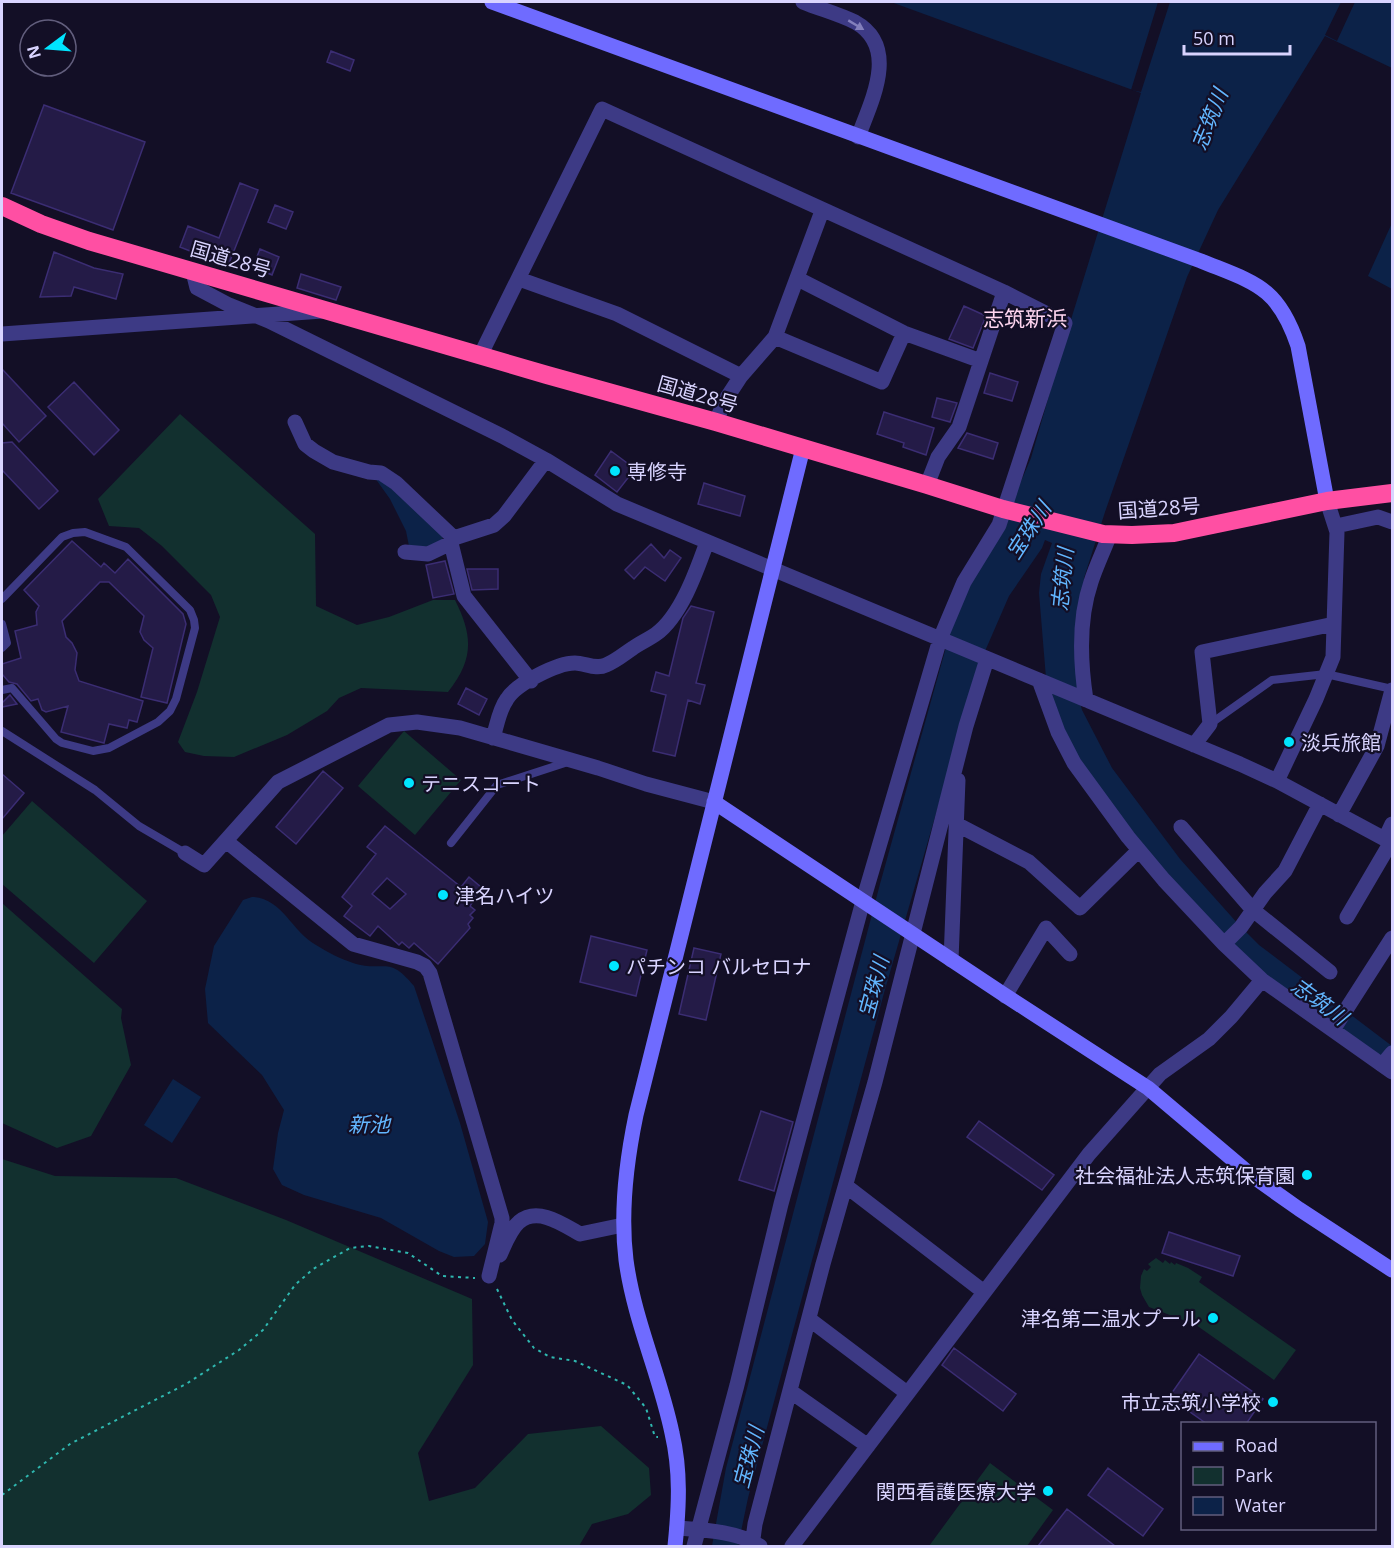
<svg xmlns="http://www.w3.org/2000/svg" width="1394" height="1548" font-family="'Open Sans','Noto Sans JP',sans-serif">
	<rect width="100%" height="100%" fill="#130f26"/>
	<!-- green -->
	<path fill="#12302f" d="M180,414L315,534L316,606L357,625L389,617L433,600H455C473,636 474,659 448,692L361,688L339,698L327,711L287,735L234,757L204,756L185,752L178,742L197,692L220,617L211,595L162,546L139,528L109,526L98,499Z
		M404,731L461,780L415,835L358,786Z
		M32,801L147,901L94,963L2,884V836Z
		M2,903L122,1009L121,1018L131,1065L91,1136L57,1148L2,1123Z
		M2,1159L55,1176L176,1178L286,1220L472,1299L473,1365L418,1453L429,1501L475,1488L528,1434L601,1426L649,1468L651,1495L628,1514L592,1524L579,1546H2Z
		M1156,1258L1163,1263L1165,1260L1170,1264L1171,1262L1175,1265L1176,1263L1188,1268L1202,1277L1199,1282L1296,1350L1274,1380L1196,1325L1149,1307L1142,1295L1140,1288L1141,1276L1144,1269L1147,1271L1151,1267L1148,1264Z
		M990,1463L1053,1510L1027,1546H929Z"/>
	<!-- water -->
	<path fill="#0c2248" d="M891,2H1392V68L1325,36L1218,210L1187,277L1105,512L1084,578L1077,689L1082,710L1112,768L1180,859L1239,925L1259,945L1392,1046V1068L1263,976L1138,845L1063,734L1046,678L1039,593L1041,574L1052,543L1045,540L1042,548L1009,596L979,665L884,993L748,1498L738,1546H712L726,1468L880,884L950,633L965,589L1001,528L1031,458L1069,326L1141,93Z
		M1392,223V289L1368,276Z
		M379,477L442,535L443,540L435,547L409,546L406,531L390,499L375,478Z
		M252,897C282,898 292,932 316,945C327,952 341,959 353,963C384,973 388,954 414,986L460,1123L488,1222L485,1244L474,1256L454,1257L439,1251L381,1218L304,1195L282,1185L273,1169L278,1133L284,1110L262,1075L208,1023L205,989L214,946L243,900Z
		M173,1079L201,1097L172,1143L144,1125Z"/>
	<!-- pier -->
	<path fill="#130f26" d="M1158,2H1170L1141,92L1131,90Z
		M1341,2H1355L1337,41L1325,35Z"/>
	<!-- building -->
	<path fill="#241b47" stroke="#3b2d73" stroke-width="1.5" fill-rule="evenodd" d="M331,51L354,60L350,71L327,62Z
		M44,105L145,142L113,230L11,193Z
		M240,183L258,190L228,266L180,247L188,226L219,238Z
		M275,205L293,212L286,229L268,222Z
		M260,249L279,257L272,275L253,267Z
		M54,252L94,268L123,274L116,299L74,287L71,296L40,297Z
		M301,274L341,287L336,300L297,288Z
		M964,306L986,316L973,348L949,339Z
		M2,369L46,416L19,442L2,423Z
		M990,373L1018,382L1012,401L984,393Z
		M74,382L119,430L94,455L48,407Z
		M937,398L957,403L950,422L932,417Z
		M884,412L934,428L926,455L903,447L904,443L877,434Z
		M967,433L998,443L993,459L958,448Z
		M12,442L58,491L39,509L2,470V443Z
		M611,451L635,469L617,492L595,475Z
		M704,483L745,496L740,516L698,504Z
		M72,541L101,567L104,563L115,573L128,559L183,614L186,624L167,703L141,697L153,648L144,640L140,632L144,616L109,582H100L62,621L66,637L72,643L77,653L75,670L79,681L143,701L137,722L129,720L127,728L109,724L104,743L61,732L68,706L46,712L42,710L38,699L31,701L17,684L9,682L2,674V664L21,658L15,631L37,625L36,612L39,606L24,590Z
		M651,544L664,558L670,550L681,558L665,581L645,567L634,579L625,570Z
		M445,561L454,594L433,598L426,565Z
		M467,569H498V589L472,590Z
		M691,606L714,612L696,683L705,685L700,704L688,700L675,756L653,751L666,695L651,691L656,672L669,676L683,618Z
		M466,688L487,699L479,715L458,704Z
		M10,695L17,704L2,707V703Z
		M323,771L343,788L296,844L276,827Z
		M2,774L24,793L2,819Z
		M385,826L461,887L469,877L482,888L470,906L475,910L470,915L473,918L468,924L470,928L438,964L414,943L409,948L402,942L399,945L378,926L370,936L344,916L352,906L342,897L376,854L367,847ZM387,878L406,894L390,909L372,894Z
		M591,936L647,950L636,996L580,982Z
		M694,948L721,954L706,1020L679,1014Z
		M761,1111L793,1122L774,1191L739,1180Z
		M979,1121L1054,1175L1042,1190L967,1137Z
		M1169,1232L1240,1256L1233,1276L1162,1253Z
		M954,1348L1016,1394L1003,1411L942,1365Z
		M1199,1354L1263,1399L1246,1424H1207L1169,1397Z
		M1108,1468L1163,1509L1143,1536L1088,1495Z
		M1067,1509L1115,1546H1038Z"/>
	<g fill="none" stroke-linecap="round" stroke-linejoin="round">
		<!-- path -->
		<path stroke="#2fb8b0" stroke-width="2" stroke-dasharray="3 4.5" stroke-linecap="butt" d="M497,1289L512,1320L534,1348L550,1357L575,1361L627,1385L646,1408L655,1437H658
			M2,1495L70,1444L186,1384L239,1350L263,1330L295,1285L313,1269L350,1248L369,1246L408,1253L442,1276L475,1278"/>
		<!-- lane -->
		<path stroke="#3d3a85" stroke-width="8" d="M2,599L62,537L73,533L85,532L126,547L190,610L194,620L195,628L176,699L170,711L158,722L109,748L93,751L62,743L56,739L12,688L2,690
			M2,624L7,643L2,648
			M1210,724L1272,680L1326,674L1392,689
			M2,731L95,790L139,826L185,853
			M451,843L497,785L568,762"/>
		<!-- street -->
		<path stroke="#3d3a85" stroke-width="15" d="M803,2C820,9 839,14 855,22C900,47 871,102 858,137
			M193,272L197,288L229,305L269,321L502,436L546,460L617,504L1240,764L1277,781L1392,843
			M519,279L617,314L741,376
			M798,279L904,333L981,361
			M2,334L322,311
			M775,337L882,382L904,333
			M480,356L602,109L1004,292L1065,323L999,525L964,582L940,639L863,901L781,1204L737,1385L694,1546
			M295,422L305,444L314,451L333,462L369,472L381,473L396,483L454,538L494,525L504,516L546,460
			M716,422L724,402L741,376L775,337L822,211
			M927,485L938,457L959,427L1004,292
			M1336,526L1378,517L1392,522
			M454,538L451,543L464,596L531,681
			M405,552L428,554L451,543
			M1039,680L1058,732L1074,763L1128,837L1164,880L1224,944L1262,980L1392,1072
			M1086,700C1080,661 1078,620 1091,582C1096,566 1104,550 1110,534
			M493,738C497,725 499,710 507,699C516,684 557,663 575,663C585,663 596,670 606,665C616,661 624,654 633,648C640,643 649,639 656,634C681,616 697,570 707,542
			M1194,745L1210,724L1202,652L1334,624
			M1277,781L1316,699L1333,657L1337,532L1327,501
			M1339,815L1377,746L1392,690
			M958,825L1029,862L1080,908L1139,850
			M1181,827L1253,910L1330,972
			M1385,839L1392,824
			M226,841L353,944L417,962L425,966L430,973L502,1218V1223L489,1276
			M185,853L204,865L278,782L389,725L417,722L460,728L598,768L646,784L714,802
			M1347,917L1391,842
			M1224,944L1241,927L1265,893L1285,871L1320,804
			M951,960L958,780
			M1005,996L1046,928L1070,954
			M1333,1030L1392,938
			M1382,1065L1392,1053
			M846,1186L984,1292
			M500,1255C505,1244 510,1230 519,1222C538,1206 564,1225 580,1234L623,1225
			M809,1319L907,1393
			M790,1391L868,1446
			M677,1528C704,1530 737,1531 760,1546
			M752,1546L755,1524L823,1264L875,1082L966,726L987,659
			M792,1546L1089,1154L1160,1074L1209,1039L1231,1017L1262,980"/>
		<!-- secondary -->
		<path stroke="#6f6bff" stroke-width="15" d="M492,2L1201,261C1255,283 1278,286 1298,346L1327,501
			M714,802L1003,994L1148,1088L1251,1175L1299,1209L1392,1270
			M675,1546C679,1507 681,1472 672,1433C660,1375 634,1320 626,1260C620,1211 626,1163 636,1115L803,448"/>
		<!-- highway -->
		<path stroke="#ff4fa3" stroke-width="18" d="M2,206L41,224L89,241L547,375L716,422L927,485L1003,509L1103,534L1132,535L1174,533L1327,501L1392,493"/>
	</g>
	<!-- one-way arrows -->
	<defs><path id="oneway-solid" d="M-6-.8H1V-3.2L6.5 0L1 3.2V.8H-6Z" transform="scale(1.5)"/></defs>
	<use fill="#837fbc" href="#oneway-solid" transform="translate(856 25) rotate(31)"/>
	<!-- markers -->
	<g fill="#00e5ff" stroke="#130f26" stroke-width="2">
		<circle cx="615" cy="471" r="6"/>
		<circle cx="1289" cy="742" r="6"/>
		<circle cx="409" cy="783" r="6"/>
		<circle cx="443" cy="895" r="6"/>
		<circle cx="614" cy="966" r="6"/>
		<circle cx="1307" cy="1175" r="6"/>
		<circle cx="1213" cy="1318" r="6"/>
		<circle cx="1273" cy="1402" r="6"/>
		<circle cx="1048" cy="1491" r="6"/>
	</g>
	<g text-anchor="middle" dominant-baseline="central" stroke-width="4.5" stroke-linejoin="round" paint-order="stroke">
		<!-- street labels -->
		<g font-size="20" fill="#d9d4ff" stroke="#130f26">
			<text transform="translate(231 259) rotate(16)">国道28号</text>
			<text transform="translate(698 394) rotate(16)">国道28号</text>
			<text transform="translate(1159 508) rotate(-4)">国道28号</text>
		</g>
		<!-- poi labels -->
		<g font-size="20" fill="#d9d4ff" stroke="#130f26" text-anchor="start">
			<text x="627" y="471">専修寺</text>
			<text x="1301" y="742">淡兵旅館</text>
			<text x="421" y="783">テニスコート</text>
			<text x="455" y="895">津名ハイツ</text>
			<text x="626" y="966">パチンコ バルセロナ</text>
			<text x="1295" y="1175" text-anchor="end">社会福祉法人志筑保育園</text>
			<text x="1201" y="1318" text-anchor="end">津名第二温水プール</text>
			<text x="1261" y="1402" text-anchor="end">市立志筑小学校</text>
			<text x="1036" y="1491" text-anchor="end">関西看護医療大学</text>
		</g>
		<!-- water labels -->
		<g font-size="21" font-style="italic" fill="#62b6ff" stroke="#130f26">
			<text transform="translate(1209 119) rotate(-68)">志筑川</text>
			<text transform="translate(1028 530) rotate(-57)">宝珠川</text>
			<text transform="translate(1062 579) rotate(-84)">志筑川</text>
			<text transform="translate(873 987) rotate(-75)">宝珠川</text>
			<text transform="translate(1320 1001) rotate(36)">志筑川</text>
			<text x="369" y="1124">新池</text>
			<text transform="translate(748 1457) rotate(-75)">宝珠川</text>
		</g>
		<!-- neighbourhood labels -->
		<g font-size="21" fill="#ffd6f0" stroke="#130f26">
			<text x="1025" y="318">志筑新浜</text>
		</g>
	</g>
	<!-- border -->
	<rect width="1394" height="1548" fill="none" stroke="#d9d4ff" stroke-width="6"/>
	<!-- legend -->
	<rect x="1181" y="1422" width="195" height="108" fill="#130f26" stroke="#625e7d" stroke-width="1.5"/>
	<rect x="1193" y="1442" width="30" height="9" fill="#6f6bff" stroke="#625e7d" stroke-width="1.5"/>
	<text x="1235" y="1452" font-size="18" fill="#d9d4ff">Road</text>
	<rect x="1193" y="1467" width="30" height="18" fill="#12302f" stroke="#625e7d" stroke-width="1.5"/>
	<text x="1235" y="1482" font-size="18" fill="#d9d4ff">Park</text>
	<rect x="1193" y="1497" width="30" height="18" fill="#0c2248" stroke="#625e7d" stroke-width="1.5"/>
	<text x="1235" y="1512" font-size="18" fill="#d9d4ff">Water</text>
	<!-- north arrow -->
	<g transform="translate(48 48) rotate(254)"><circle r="28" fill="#130f26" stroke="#625e7d" stroke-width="1.5"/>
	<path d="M0-4.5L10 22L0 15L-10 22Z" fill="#00e5ff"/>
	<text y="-9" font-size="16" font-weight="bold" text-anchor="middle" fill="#d9d4ff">N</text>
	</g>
	<!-- scale -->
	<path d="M1184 45v9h106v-9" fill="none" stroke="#d9d4ff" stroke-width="3"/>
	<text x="1193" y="45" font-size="18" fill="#d9d4ff" stroke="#130f26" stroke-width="4.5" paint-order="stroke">50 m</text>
</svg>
